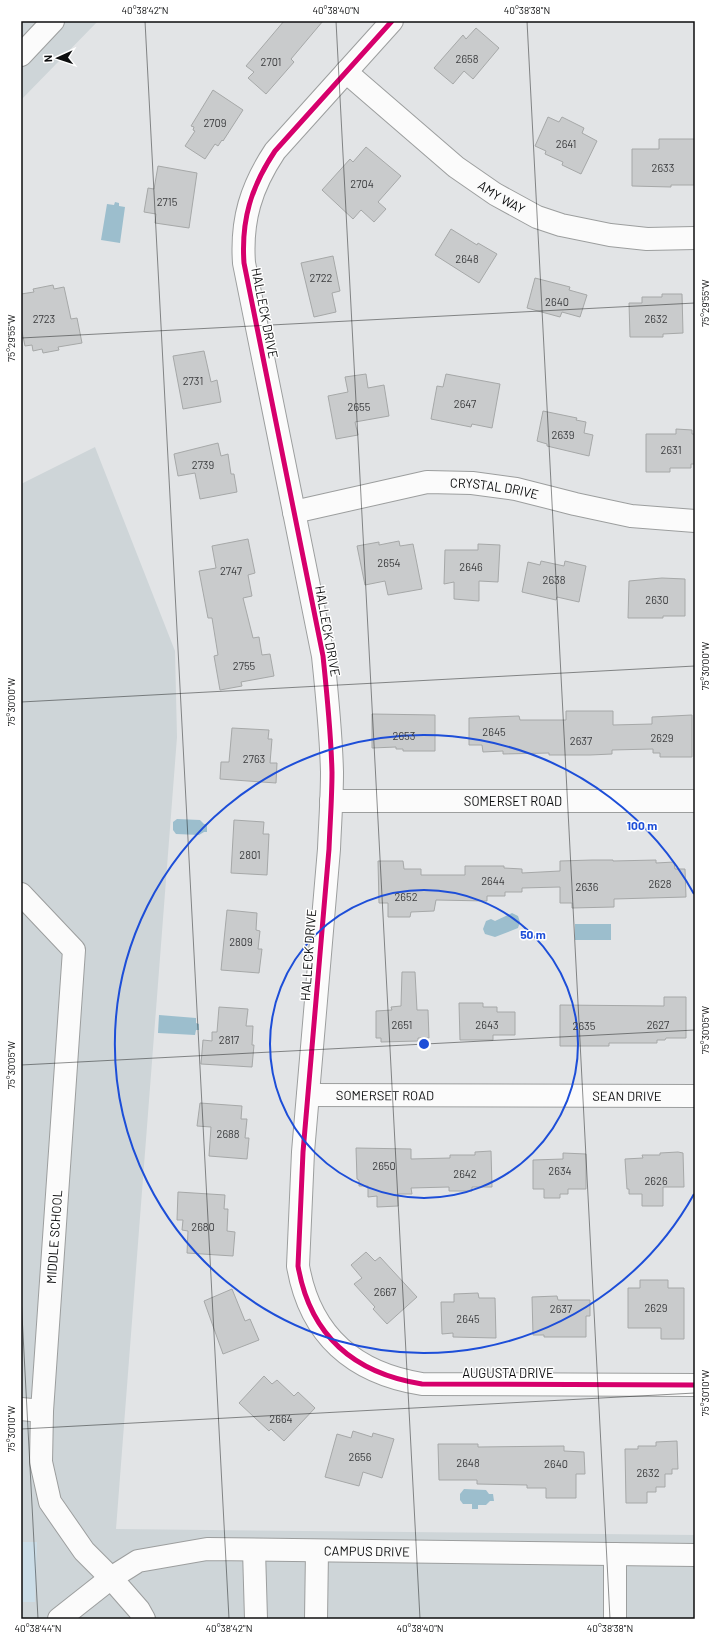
<svg xmlns="http://www.w3.org/2000/svg" width="716" height="1640" font-family="Barlow,sans-serif">
	<rect width="100%" height="100%" fill="#e2e4e6"/>
	<!-- built -->
	<path fill="#ced5d8" d="M21,21H98L21,100Z
		M95,447L175,651L177,737L116,1529L695,1535V1619H21V484Z"/>
	<!-- green -->
	<path fill="#cbdde7" d="M21,1542H37L35,1602H21Z"/>
	<!-- water -->
	<path fill="#9cbecd" d="M115,202L119,203V206L125,207L120,243L101,240L107,204L114,205Z
		M177,819L200,820L204,824H207V832H204L199,835L176,834L173,830V822Z
		M512,913L518,916L520,922L518,928L495,937L485,934L483,929L486,921L491,919L495,921Z
		M575,924H611V940H575Z
		M159,1015L196,1018V1023L199,1024V1030H196L195,1035L158,1033Z
		M464,1489L486,1490L489,1494H493L494,1501H490L486,1505H478V1509H472V1504H463L460,1500V1494Z"/>
	<!-- building -->
	<path fill="#c9cbcc" stroke="#a6a8a8" d="M284,21H323L291,59L294,62L266,94L248,78L254,72L246,66Z
		M476,28L499,48L473,79L464,71L453,84L434,68L463,35L466,39Z
		M213,90L243,110L223,141L222,140L218,146L215,144L205,159L185,146L195,131L193,130L194,127L191,126Z
		M548,117L559,122L562,117L584,128L582,133L597,141L581,174L562,165L563,162L545,154L546,151L535,146Z
		M659,139H695L694,185H671V187L632,186V149H659Z
		M366,147L401,176L378,202L386,209L374,222L361,210L353,219L322,190L350,159L353,162Z
		M158,166L197,173L189,228L155,223L156,214L144,212L148,188L154,189Z
		M451,229L477,245L478,243L497,254L479,283L435,255Z
		M333,256L340,291L332,293L336,312L314,317L301,263Z
		M535,278L570,287L569,290L587,295L580,317L562,312L560,317L527,308Z
		M53,285L54,289L64,287L71,319L77,318L82,343L58,347L59,350L43,353L42,349L33,351L32,345L25,346L21,327V294L34,292L33,289Z
		M662,294H682L683,333L663,334V337H630L629,303H642V297H662Z
		M204,351L211,382L217,380L221,402L183,409L173,356Z
		M366,374L368,388L384,385L389,416L355,422L358,435L336,439L328,396L348,392L345,377Z
		M446,374L500,384L492,428L472,424L471,427L431,419L437,386L443,387Z
		M543,411L577,418L576,420L586,422L584,433L593,435L589,456L547,446V444L537,441Z
		M676,429L692,430V434H695V464H691V468H670V472H646V434H676Z
		M218,443L221,456L228,454L231,474H234L237,492L200,499L195,473L178,476L174,454Z
		M248,539L255,573L248,575L252,596L243,598L253,638L259,637L262,655L270,654L274,676L241,682L242,686L220,690L214,656L218,655L212,618H208L199,571L216,568L212,546Z
		M399,541L400,546L413,544L422,589L388,595L385,581L365,585L357,546L379,542V545Z
		M478,544L500,545L498,582L479,581V601L454,599V582L444,584L445,550H478Z
		M541,561L564,566L565,561L586,566L579,602L557,597L556,600L522,592L528,562L540,565Z
		M662,578L685,579V616H663V618H628L629,581Z
		M566,711H613V725L652,724V717L692,715V757H660V753H653V749L612,750V754L590,755H549V753L503,754V751L483,752L482,745H469V718L519,716L520,720H566Z
		M372,714L435,715V751H403V749H396V747L372,748Z
		M232,728L269,730L268,739H272L270,763H277L276,783L220,779L221,762H229Z
		M234,820L264,822L263,834H269L267,875L231,873Z
		M592,860H613V861L656,860V863L674,862L675,869H685L686,897L614,899V907L572,908V903H560V887L522,888V892H505V896H487V901L436,900L434,911L411,912L410,917H388V903H379L378,861H403L404,869H421V875H465V866H504V868L522,869V873L560,871V861Z
		M227,910L257,913L256,930L260,931L258,949H262L259,973L221,970Z
		M402,972H415L417,1010H428L429,1038H418V1041L381,1042V1038H376V1011L392,1010L391,1007L401,1006Z
		M664,997H686V1038H666L665,1040H657V1043H609V1046H560V1005L664,1006Z
		M459,1003H483V1007H497V1012H515V1035H493V1040H460Z
		M219,1007L248,1009L246,1026H253L252,1045H254L252,1067L201,1064L203,1040L212,1041V1032H217Z
		M200,1103L242,1106L241,1119H247L245,1138H249L247,1159L209,1156L211,1127L197,1126Z
		M356,1148L411,1149V1159L450,1158V1155H475V1152L491,1151L492,1187H472V1191H449V1187L411,1188L412,1194H398V1206L377,1207V1196L368,1197V1186H359V1180L357,1179Z
		M678,1152L683,1153L684,1187H663V1206H642V1194H629V1189H627L625,1159L643,1158L642,1155H660V1153Z
		M563,1153L586,1154V1189H568V1194H560V1198H544V1189H533V1160L563,1159Z
		M178,1192L225,1195L224,1209H228L227,1231L235,1232L233,1256L187,1253L188,1231L182,1230L183,1220H177Z
		M366,1252L375,1261L380,1257L417,1297L387,1324L373,1309L375,1307L354,1284L362,1278L351,1265Z
		M640,1280H668V1288H684V1339H661V1328H628V1288H640Z
		M232,1289L245,1321L250,1319L259,1340L223,1354L204,1301Z
		M478,1293L479,1298H495L496,1338L453,1337V1333L442,1334L441,1302H454V1294Z
		M557,1296L558,1300H590V1316H586V1337H544V1335H533L532,1297Z
		M264,1376L272,1384L277,1380L294,1396L298,1392L315,1408L284,1441L271,1429L269,1431L239,1403Z
		M353,1431L372,1437L373,1433L394,1439L382,1478L363,1472L359,1486L325,1477L337,1434L351,1438Z
		M677,1441L678,1469H672V1474H665V1487H656V1492H647V1503H626L625,1449H638V1446H656V1442Z
		M438,1444H478V1447L564,1446V1451L584,1452L585,1474H576V1498H546V1488H527V1485L477,1484V1480H439Z"/>
	<g fill="none" stroke-linecap="round" stroke-linejoin="round">
		<defs>
			<g id="minor">
				<path d="M392,21L275,151C251,187 241,220 244,263L323,656C327,694 331,733 332,772C332,798 330,823 329,849L303,1152L298,1266C310,1335 353,1373 422,1384L695,1385"/>
				<path d="M21,55L53,21"/>
				<path id="s1" d="M346,72L456,167L495,194L537,217L561,225L610,235L647,239L695,238"/>
				<path id="s2" d="M294,512L427,482L472,483L516,489L575,504L631,516L695,521"/>
				<path id="s3" d="M331,801H695"/>
				<path d="M21,894L74,950L42,1411L41,1462L50,1502L84,1551L111,1578L139,1610L144,1619"/>
				<path id="s4" d="M308,1095L695,1096"/>
				<path d="M21,1409L42,1411"/>
				<path d="M254,1550L256,1619"/>
				<path id="s5" d="M59,1619L111,1578L138,1561L207,1549L695,1555"/>
				<path d="M316,1619L317,1551"/>
				<path d="M615,1619V1554"/>
			</g>
		</defs>
		<!-- minor casing -->
		<use href="#minor" stroke="#9c9e9e" stroke-width="24"/>
		<!-- minor -->
		<use href="#minor" stroke="#fbfbfb" stroke-width="22"/>
		<defs>
			<path id="cycleway" d="M392,21L275,151C251,187 241,220 244,263L323,656C327,694 331,733 332,772C332,798 330,823 329,849L303,1152L298,1266C310,1335 353,1373 422,1384L695,1385"/>
		</defs>
		<!-- cycleway casing -->
		<use href="#cycleway" stroke="#fff" stroke-width="8"/>
		<!-- cycleway -->
		<use href="#cycleway" stroke="#d6006c" stroke-width="5"/>
	</g>
	<!-- ticks -->
	<path fill="none" stroke="#0c0d0e" stroke-width="1" stroke-opacity="0.45" d="M145,21L229,1619M336,21L420,1619M527,21L610,1619M21,338L695,303M21,702L695,666M21,1065L695,1030M21,1296L38,1619M21,1429L695,1393"/>
	<!-- distance rings -->
	<g fill="none" stroke="#1d4ed8" stroke-width="2">
		<circle cx="424" cy="1044" r="154"/>
		<path d="M694 1194A309 309 0 1 1 694 894"/>
	</g>
	<g text-anchor="middle" dominant-baseline="central" stroke-width="3" stroke-linejoin="round" paint-order="stroke">
		<!-- number labels -->
		<g font-size="11" fill="#3b3c3e">
			<text x="467" y="58">2658</text>
			<text x="271" y="61">2701</text>
			<text x="215" y="122">2709</text>
			<text x="566" y="143">2641</text>
			<text x="663" y="167">2633</text>
			<text x="362" y="183">2704</text>
			<text x="167" y="201">2715</text>
			<text x="467" y="258">2648</text>
			<text x="321" y="277">2722</text>
			<text x="557" y="301">2640</text>
			<text x="44" y="318">2723</text>
			<text x="656" y="318">2632</text>
			<text x="193" y="380">2731</text>
			<text x="465" y="403">2647</text>
			<text x="359" y="406">2655</text>
			<text x="563" y="434">2639</text>
			<text x="671" y="449">2631</text>
			<text x="203" y="464">2739</text>
			<text x="389" y="562">2654</text>
			<text x="471" y="566">2646</text>
			<text x="231" y="570">2747</text>
			<text x="554" y="579">2638</text>
			<text x="657" y="599">2630</text>
			<text x="244" y="665">2755</text>
			<text x="494" y="731">2645</text>
			<text x="404" y="735">2653</text>
			<text x="662" y="737">2629</text>
			<text x="581" y="740">2637</text>
			<text x="254" y="758">2763</text>
			<text x="250" y="854">2801</text>
			<text x="493" y="880">2644</text>
			<text x="660" y="883">2628</text>
			<text x="587" y="886">2636</text>
			<text x="406" y="896">2652</text>
			<text x="241" y="941">2809</text>
			<text x="402" y="1024">2651</text>
			<text x="487" y="1024">2643</text>
			<text x="658" y="1024">2627</text>
			<text x="584" y="1025">2635</text>
			<text x="229" y="1039">2817</text>
			<text x="228" y="1133">2688</text>
			<text x="384" y="1165">2650</text>
			<text x="560" y="1170">2634</text>
			<text x="465" y="1173">2642</text>
			<text x="656" y="1180">2626</text>
			<text x="203" y="1226">2680</text>
			<text x="385" y="1291">2667</text>
			<text x="656" y="1307">2629</text>
			<text x="561" y="1308">2637</text>
			<text x="468" y="1318">2645</text>
			<text x="281" y="1418">2664</text>
			<text x="360" y="1456">2656</text>
			<text x="468" y="1462">2648</text>
			<text x="556" y="1463">2640</text>
			<text x="648" y="1472">2632</text>
		</g>
		<!-- street labels -->
		<g font-size="13" fill="#0c0d0e" stroke="#fff">
			<text stroke="none"><textPath href="#s1" startOffset="200">AMY WAY</textPath></text>
			<text transform="translate(265 313) rotate(79)">HALLECK DRIVE</text>
			<text stroke="none"><textPath href="#s2" startOffset="204">CRYSTAL DRIVE</textPath></text>
			<text transform="translate(328 631) rotate(80)">HALLECK DRIVE</text>
			<text stroke="none"><textPath href="#s3" startOffset="182">SOMERSET ROAD</textPath></text>
			<text transform="translate(308 955) rotate(-86)">HALLECK DRIVE</text>
			<text stroke="none"><textPath href="#s4" startOffset="77">SOMERSET ROAD</textPath></text>
			<text stroke="none"><textPath href="#s4" startOffset="319">SEAN DRIVE</textPath></text>
			<text transform="translate(54 1237) rotate(-86)">MIDDLE SCHOOL</text>
			<text x="508" y="1373">AUGUSTA DRIVE</text>
			<text stroke="none"><textPath href="#s5" startOffset="328">CAMPUS DRIVE</textPath></text>
		</g>
	</g>
	<circle cx="424" cy="1044" r="6" fill="#1d4ed8" stroke="#fff" stroke-width="2"/>
	<g font-size="12" text-anchor="middle" font-weight="bold" fill="#1d4ed8" stroke="#fff" stroke-width="3" stroke-linejoin="round" paint-order="stroke">
		<text x="642" y="830">100 m</text>
		<text x="533" y="939">50 m</text>
	</g>
	<!-- border -->
	<rect width="716" height="1640" fill="none" stroke="#ffffff" stroke-width="44"/>
	<!-- north arrow -->
	<g transform="translate(58 58) rotate(267)" stroke="#ffffff" stroke-width="3" paint-order="stroke">
	<path d="M0-3L7 15L0 10L-7 15Z" fill="#0c0d0e"/>
	<text y="-6" font-size="11" font-weight="bold" text-anchor="middle" fill="#0c0d0e">N</text>
	</g>
	<rect x="22" y="22" width="672" height="1596" fill="none" stroke="#0c0d0e" stroke-width="1.5"/>
	<g font-size="10" text-anchor="middle" fill="#0c0d0e">
		<text x="145" y="14">40°38'42"N</text>
		<text x="336" y="14">40°38'40"N</text>
		<text x="527" y="14">40°38'38"N</text>
		<text transform="translate(705 303) rotate(-90)" y="4">75°29'55"W</text>
		<text transform="translate(11 338) rotate(-90)" y="4">75°29'55"W</text>
		<text transform="translate(705 666) rotate(-90)" y="4">75°30'00"W</text>
		<text transform="translate(11 702) rotate(-90)" y="4">75°30'00"W</text>
		<text transform="translate(705 1030) rotate(-90)" y="4">75°30'05"W</text>
		<text transform="translate(11 1065) rotate(-90)" y="4">75°30'05"W</text>
		<text transform="translate(705 1393) rotate(-90)" y="4">75°30'10"W</text>
		<text transform="translate(11 1429) rotate(-90)" y="4">75°30'10"W</text>
		<text x="38" y="1632">40°38'44"N</text>
		<text x="229" y="1632">40°38'42"N</text>
		<text x="420" y="1632">40°38'40"N</text>
		<text x="610" y="1632">40°38'38"N</text>
	</g>
</svg>
